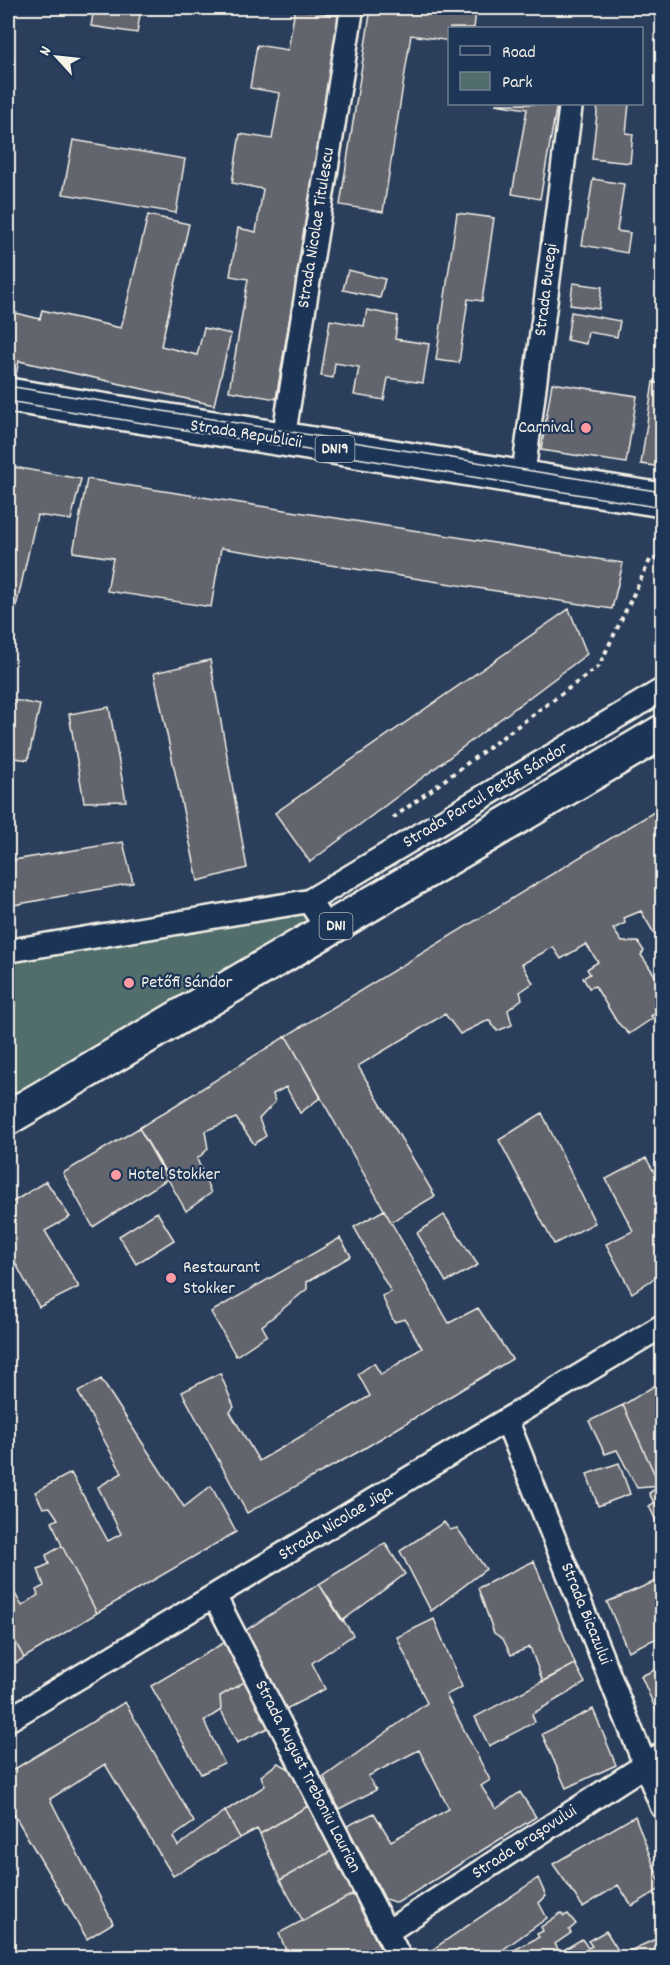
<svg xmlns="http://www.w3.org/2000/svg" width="670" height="1965" font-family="Dekko,sans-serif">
	<rect width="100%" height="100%" fill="#2b3f5c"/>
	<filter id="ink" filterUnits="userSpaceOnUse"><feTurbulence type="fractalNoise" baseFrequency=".0167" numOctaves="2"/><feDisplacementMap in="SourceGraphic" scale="12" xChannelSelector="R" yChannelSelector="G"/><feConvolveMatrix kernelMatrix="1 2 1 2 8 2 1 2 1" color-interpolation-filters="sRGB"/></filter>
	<g filter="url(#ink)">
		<!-- green -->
		<path fill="#516e6c" stroke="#a2b0aa" stroke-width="1.5" d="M309,901L328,930L8,1119V948Z"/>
		<!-- building -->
		<path fill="#64656e" stroke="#f4f1e8" stroke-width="1.5" d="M94,8H141L137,33L91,26Z
			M371,8H449L476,12L474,28H450V41L411,35L383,212L340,205Z
			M295,9L341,16L276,399L229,391L248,279L230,276L238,228L256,232L263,189L232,183L240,134L272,139L280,93L250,88L257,45L288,50Z
			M495,104H557L540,199L512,194L527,109Z
			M598,104H629L626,133L633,134L630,163L592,159Z
			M73,140L185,159L176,213L63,194Z
			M662,143V190L657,189Z
			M593,179L624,184L617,231L630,233L627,253L582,245Z
			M457,213L494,218L482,301L468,299L459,363L436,360Z
			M148,215L189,224L161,346L197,355L204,328L231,334L214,405L19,361L15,379L8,377V311L40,319L42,310L121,328Z
			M348,270L385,279L380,298L343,290Z
			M573,283L602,287L599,309L570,305Z
			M367,310L398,316L395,339L429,344L423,383L388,378L384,400L354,395L359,367L335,363L333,378L321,376L330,320L364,326Z
			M571,312L620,321L617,337L588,332L586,344L567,340Z
			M653,382L662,384V467L641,464Z
			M552,383L637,396L626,463L541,450Z
			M8,466L81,479L71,520L37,515L8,642Z
			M87,479L623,563L612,609L221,548L211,607L107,591L113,558L73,552Z
			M569,609L587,654L310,862L275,813Z
			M210,660L247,868L198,881L154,673Z
			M8,699L40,705L28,760L8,757Z
			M109,707L126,801L84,802L69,714Z
			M662,807V947L641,911L624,918L625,923L613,929L622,942H638L644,951L641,955L661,984L658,986L662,992V1009L651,1016L653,1018L629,1034L617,1022L595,986L589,988L583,978L590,974L587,969L598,962L586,944L561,959L553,947L522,964L533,983L520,992L522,999L508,1010L512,1025L497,1031L489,1020L460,1034L445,1014L358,1066L435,1196L391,1222L286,1036Z
			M123,842L133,883L8,906V861Z
			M286,1036L321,1097L300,1113L286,1087L273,1094L275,1102L259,1119L266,1136L254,1144L236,1118L205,1131L208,1149L197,1159L211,1193L186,1211L139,1128Z
			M542,1113L595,1223L554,1244L499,1140Z
			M139,1128L169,1178L93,1227L63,1173Z
			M646,1158L662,1186V1273L632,1293L606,1244L633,1231L606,1179Z
			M46,1181L70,1217L45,1231L79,1287L39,1307L8,1249V1205Z
			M384,1210L449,1323L478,1308L512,1359L360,1451L247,1513L182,1392L220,1373L234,1407L230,1412L259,1461L370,1396L358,1374L374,1363L381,1375L422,1348L405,1319L394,1322L382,1296L391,1292L354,1227Z
			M157,1212L174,1240L136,1264L119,1236Z
			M444,1215L478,1265L446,1282L417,1233Z
			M340,1238L351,1256L307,1282V1289L262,1326L267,1335L236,1356L211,1312Z
			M101,1379L184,1507L211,1486L236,1532L97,1613L62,1546L52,1522L58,1519L50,1507L43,1508L35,1492L71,1473L108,1541L121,1534L98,1487L122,1473L78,1392Z
			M662,1381V1525L659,1527L649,1506L654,1503L649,1493L660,1486L623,1405Z
			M623,1405L660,1486L637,1488L617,1450L605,1454L589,1421Z
			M619,1463L630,1494L598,1506L587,1474Z
			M444,1522L450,1530L457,1528L486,1569L431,1611L400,1551Z
			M385,1543L405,1574L342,1621L319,1584Z
			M62,1546L97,1613L24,1658L8,1628V1581L22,1606L38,1595L36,1590L44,1586L38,1569L49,1564L46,1555Z
			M534,1561L575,1664L543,1682L530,1647L511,1655L503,1639L494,1633L478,1588Z
			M661,1579L662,1636L628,1651L607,1602Z
			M319,1584L353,1635L312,1663L325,1689L282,1711L243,1632Z
			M434,1619L462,1687L446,1695L490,1780L481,1786L496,1809L520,1792L536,1817L397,1903L385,1899L347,1826L374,1813L391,1841L449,1809L419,1750L368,1776L376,1790L339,1809L324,1777L427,1703L397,1637Z
			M8,1628L24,1658L8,1668Z
			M225,1642L246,1681L220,1696L221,1710L204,1721L224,1763L201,1774L151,1686Z
			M575,1664L585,1683L532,1714L535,1722L489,1746L475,1717Z
			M662,1667V1724L641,1676Z
			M246,1681L270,1727L237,1743L221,1710L220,1696Z
			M125,1702L194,1822L173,1837L178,1846L225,1811L240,1838L173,1876L105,1764L50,1799L113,1923L87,1939L8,1804V1773Z
			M593,1709L616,1765L566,1788L542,1734Z
			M278,1763L292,1770L308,1806L260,1834L257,1829L240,1838L225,1811L265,1786L261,1776Z
			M8,1804L15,1816L8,1820Z
			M308,1806L333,1850L280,1880L260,1834Z
			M635,1816L662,1888L632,1906L618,1885L583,1907L553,1864Z
			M333,1850L353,1894L303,1921L280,1880Z
			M538,1878L546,1896L539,1903L547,1918L491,1958H420Z
			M353,1894L385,1958H289L279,1933Z
			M561,1913L564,1916L568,1914L576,1924L569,1930L571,1933L555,1944L558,1949L550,1954L551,1958H518L514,1950L539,1937L537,1934L543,1931L541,1927Z
			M606,1931L621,1955L614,1958H562L560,1952L582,1939L588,1948L592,1946L588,1941Z
			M662,1936V1958H614L621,1955Z"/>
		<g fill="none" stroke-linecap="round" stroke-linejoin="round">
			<defs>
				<path id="street" d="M283,441L351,15
					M523,477L571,104
					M309,901L662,690
					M8,951L309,901L328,930
					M507,1421L662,1807
					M215,1597L400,1958
					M8,1720L662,1326
					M387,1932L662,1754"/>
				<path id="primary" d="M8,395L662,500
					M8,1118L662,732"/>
			</defs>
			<!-- street casing -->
			<use href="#street" stroke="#f4f1e8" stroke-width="27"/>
			<!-- primary casing -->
			<use href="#primary" stroke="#f4f1e8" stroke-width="38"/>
			<!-- path -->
			<path stroke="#f4f1e8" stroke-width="4" stroke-dasharray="4.5 4.5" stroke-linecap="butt" d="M393,818L599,666L651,558L662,560"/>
			<!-- street -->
			<use href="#street" stroke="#1d3557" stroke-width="22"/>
			<!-- primary -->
			<use href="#primary" stroke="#1d3557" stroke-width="33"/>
			<!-- tram -->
			<path stroke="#f4f1e8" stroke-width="1.5" d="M8,386L662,492
				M8,401L662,508"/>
		</g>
	</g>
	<!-- markers -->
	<g fill="#ff9aa2" stroke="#1d3557" stroke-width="2">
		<circle cx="586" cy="428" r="6"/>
		<circle cx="129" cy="983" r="6"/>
		<circle cx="116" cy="1175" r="6"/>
		<circle cx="171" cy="1278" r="6"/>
	</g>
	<g text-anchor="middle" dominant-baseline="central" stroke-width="4.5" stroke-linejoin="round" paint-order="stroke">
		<!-- shield labels -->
		<g fill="#1d3557" stroke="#b4b9bc" stroke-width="1.5">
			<rect x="315.5" y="436" width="39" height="26" rx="4.5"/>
			<rect x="319.5" y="913" width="33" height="26" rx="4.5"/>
		</g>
		<g font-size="16" font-weight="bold" fill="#f4f1e8">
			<text x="335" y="449">DN19</text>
			<text x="336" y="926">DN1</text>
		</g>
		<!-- street labels -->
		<g font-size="18" fill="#f4f1e8" stroke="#1d3557">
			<text transform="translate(317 228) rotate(-81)">Strada Nicolae Titulescu</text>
			<text transform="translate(547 290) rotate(-83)">Strada Bucegi</text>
			<text transform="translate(246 435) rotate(9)">Strada Republicii</text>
			<text transform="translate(486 796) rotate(-31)">Strada Parcul Petőfi Sándor</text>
			<text transform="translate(336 1524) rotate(-31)">Strada Nicolae Jiga</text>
			<text transform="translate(585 1614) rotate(68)">Strada Bicazului</text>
			<text transform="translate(307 1777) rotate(63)">Strada August Treboniu Laurian</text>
			<text transform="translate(525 1843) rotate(-33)">Strada Brașovului</text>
		</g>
		<!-- poi labels -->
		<g font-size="18" fill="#f4f1e8" stroke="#1d3557" text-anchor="start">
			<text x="574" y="428" text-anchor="end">Carnival</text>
			<text x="141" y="983">Petőfi Sándor</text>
			<text x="128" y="1175">Hotel Stokker</text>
			<text x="183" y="1268">Restaurant<tspan x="183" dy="21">Stokker</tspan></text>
		</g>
	</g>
	<!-- margin -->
	<rect width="670" height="1965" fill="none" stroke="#1d3557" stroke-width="30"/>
	<rect x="15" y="15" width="640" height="1935" fill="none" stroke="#f4f1e8" stroke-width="2" filter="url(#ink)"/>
	<!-- legend -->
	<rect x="448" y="27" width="195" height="78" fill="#1d3557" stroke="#738091" stroke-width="1.5"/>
	<rect x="460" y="46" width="30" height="9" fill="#1d3557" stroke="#738091" stroke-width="1.5"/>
	<text x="502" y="57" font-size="18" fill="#f4f1e8">Road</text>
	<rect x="460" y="72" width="30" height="18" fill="#516e6c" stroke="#738091" stroke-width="1.5"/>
	<text x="502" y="87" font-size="18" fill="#f4f1e8">Park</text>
	<!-- north arrow -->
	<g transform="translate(57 57) rotate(297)" stroke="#1d3557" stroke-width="4.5" paint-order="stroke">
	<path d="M0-4.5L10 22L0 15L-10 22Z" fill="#f4f1e8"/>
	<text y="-9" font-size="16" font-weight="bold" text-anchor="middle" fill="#f4f1e8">N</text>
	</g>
</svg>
